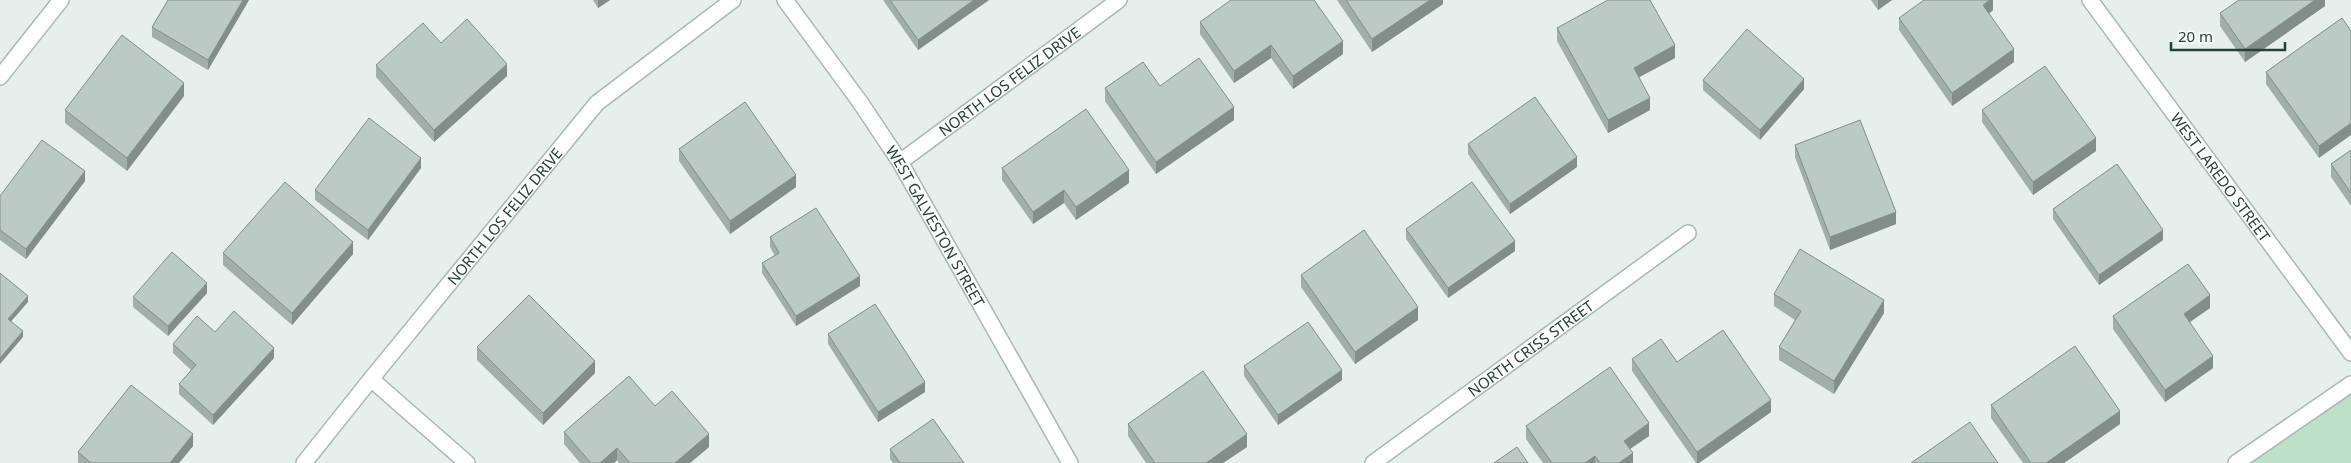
<svg xmlns="http://www.w3.org/2000/svg" width="2351" height="463" font-family="'Noto Sans',sans-serif">
	<rect width="100%" height="100%" fill="#e6efeb"/>
	<!-- green -->
	<path fill="#bfe0c8" d="M2351,384V463H2236Z"/>
	<g fill="none" stroke-linecap="round" stroke-linejoin="round">
		<defs>
			<g id="minor">
				<path id="s1" d="M785,0L860,102L900,162L1070,463"/>
				<path id="s2" d="M2090,0L2351,353"/>
				<path d="M0,77L61,0"/>
				<path id="s3" d="M900,162L1119,0"/>
				<path d="M371,379L467,463"/>
				<path id="s4" d="M304,463L371,379L597,103L733,0"/>
				<path id="s5" d="M1373,463L1688,233"/>
				<path d="M2236,463L2351,384"/>
			</g>
		</defs>
		<!-- minor casing -->
		<use href="#minor" stroke="#a8b8b2" stroke-width="18"/>
		<!-- minor -->
		<use href="#minor" stroke="#fff" stroke-width="15"/>
	</g>
	<!-- wall -->
	<path fill="#a1aea9" d="M249,0L208,70L152,37V27Z
		M593,0H610L598,8Z
		M883,0H989L918,50Z
		M1337,0H1443V4L1372,52Z
		M1871,0H1892L1878,10Z
		M1993,0V10L1989,14L2014,62L1952,106L1899,30V18Z
		M2325,0V6L2245,62L2220,26V13Z
		M2342,18L2319,158L2266,84V72Z
		M1200,22L1343,54L1293,89L1271,58L1234,83L1200,34Z
		M1557,28L1675,58L1639,77L1650,110L1608,133L1557,41Z
		M441,43L507,76L434,142L376,77V65Z
		M1703,80L1804,89L1760,140L1703,90Z
		M1160,86L1234,120L1156,174L1105,101V88Z
		M184,96L127,171L65,123V110Z
		M1982,110L2096,151L2033,195L1982,122Z
		M1468,144L1577,167L1510,214L1468,154Z
		M1795,145L1896,224L1830,250L1795,157Z
		M679,149L796,187L730,234L679,161Z
		M2351,150V206L2331,177V164Z
		M421,168L368,240L315,200V190Z
		M1002,168L1129,183L1076,220L1064,203L1033,224L1002,180Z
		M85,181L26,259L0,240V196Z
		M2053,209L2163,240L2099,285L2053,219Z
		M1406,229L1515,251L1448,298L1406,239Z
		M770,237L860,286L796,326L762,273V263L775,256L770,247Z
		M223,253L353,254L292,325L223,265Z
		M1301,275L1418,320L1355,364L1301,287Z
		M207,293L168,336L133,307V297Z
		M1774,294L1884,313L1834,394L1779,360V347L1795,320L1774,306Z
		M2210,308L2190,322L2213,368L2165,402L2113,329V316Z
		M215,332L274,358L213,425L179,394V384L191,370L173,353V344Z
		M828,334L925,392L878,422L828,344Z
		M477,347L595,373L543,425L477,360Z
		M1632,359L1771,412L1699,463H1696L1632,371Z
		M1244,366L1342,380L1278,425L1244,376Z
		M1991,405L2120,424L2064,463H2023L1991,418Z
		M655,406L709,447L690,463H619L617,460L614,463H580L564,444V432Z
		M1128,424L1247,447L1223,463H1146L1128,436Z
		M1526,426L1649,436L1630,449L1633,463H1543L1526,439Z
		M193,446L179,463H78V452Z
		M890,449L964,463H893L890,459Z"/>
	<!-- shaded-wall -->
	<path fill="#838d89" d="M243,0H249L208,70V60Z
		M598,0H610L598,8Z
		M974,0H989L918,50V40Z
		M1430,0H1443V4L1372,52V39Z
		M1878,0H1892L1878,10Z
		M1990,0H1993V10L1983,18V5Z
		M2315,0H2325V6L2245,62V49Z
		M1343,41V54L1293,89V76Z
		M1271,45V58L1234,83V71Z
		M1675,45V58L1634,80V68Z
		M2014,49V62L1952,106V93Z
		M507,64V76L434,142V130Z
		M1804,79V89L1760,140V130Z
		M184,83V96L127,171V158Z
		M1650,98V110L1608,133V120Z
		M1234,107V120L1156,174V162Z
		M2351,123V135L2319,158V146Z
		M2096,138V151L2033,195V182Z
		M1577,157V167L1510,214V204Z
		M421,158V168L368,240V230Z
		M1129,170V183L1076,220V207Z
		M85,171V181L26,259V249Z
		M796,175V187L730,234V221Z
		M1064,190V203L1033,224V212Z
		M1896,212V224L1830,250V237Z
		M2163,230V240L2099,285V275Z
		M1515,241V251L1448,298V288Z
		M353,242V254L292,325V313Z
		M860,276V286L796,326V316Z
		M207,283V293L168,336V326Z
		M2210,295V308L2184,326V314Z
		M28,296V302L8,325V319Z
		M1884,300V313L1834,394V381Z
		M1418,307V320L1355,364V352Z
		M23,331V337L0,364V358Z
		M274,348V358L213,425V415Z
		M2213,356V368L2165,402V390Z
		M595,361V373L543,425V413Z
		M1342,370V380L1278,425V415Z
		M925,382V392L878,422V412Z
		M1771,400V412L1699,463H1697V452Z
		M2120,411V424L2064,463H2046Z
		M1649,423V436L1624,453V441Z
		M193,434V446L179,463H170Z
		M709,434V447L690,463H675Z
		M1247,434V447L1223,463H1206Z
		M617,448V460L614,463H600Z
		M1633,453V463H1619Z
		M1595,456V463H1585Z"/>
	<!-- building -->
	<path fill="#bbcac4" stroke="#838d89" d="M168,0H243L208,60L152,27Z
		M890,0H974L918,40Z
		M1231,0H1314L1343,41L1293,76L1271,45L1234,71L1200,22Z
		M1346,0H1430L1372,39Z
		M1608,0H1650L1675,45L1634,68L1650,98L1608,120L1557,28Z
		M1924,0H1990L1983,5L2014,49L1952,93L1899,18Z
		M2239,0H2315L2245,49L2220,13Z
		M2342,18L2351,31V123L2319,146L2266,72Z
		M467,19L507,64L434,130L376,65L423,23L441,43Z
		M1747,29L1804,79L1760,130L1703,80Z
		M122,35L184,83L127,158L65,110Z
		M1199,58L1234,107L1156,162L1105,88L1143,62L1160,86Z
		M2045,66L2096,138L2033,182L1982,110Z
		M1535,97L1577,157L1510,204L1468,144Z
		M745,102L796,175L730,221L679,149Z
		M1086,109L1129,170L1076,207L1064,190L1033,212L1002,168Z
		M369,118L421,158L368,230L315,190Z
		M1860,120L1896,212L1830,237L1795,145Z
		M42,140L85,171L26,249L0,230V196Z
		M2351,150V193L2331,164Z
		M2117,164L2163,230L2099,275L2053,209Z
		M285,182L353,242L292,313L223,253Z
		M1472,182L1515,241L1448,288L1406,229Z
		M816,208L860,276L796,316L762,263L779,253L770,237Z
		M1364,230L1418,307L1355,352L1301,275Z
		M1800,249L1884,300L1834,381L1779,347L1801,311L1774,294Z
		M172,252L207,283L168,326L133,297Z
		M2188,264L2210,295L2184,314L2213,356L2165,390L2113,316Z
		M0,273L28,296L8,319L23,331L0,358Z
		M529,295L595,361L543,413L477,347Z
		M875,304L925,382L878,412L828,334Z
		M234,311L274,348L213,415L179,384L196,365L173,344L197,316L215,332Z
		M1308,322L1342,370L1278,415L1244,366Z
		M1723,330L1771,400L1697,452L1632,359L1661,339L1677,362Z
		M2075,346L2120,411L2046,463H2031L1991,405Z
		M1610,367L1649,423L1624,441L1633,453L1619,463H1600L1595,456L1585,463H1552L1526,426Z
		M1203,371L1247,434L1206,463H1155L1128,424Z
		M629,376L655,406L672,391L709,434L675,463H630L617,448L600,463H591L564,432Z
		M131,385L193,434L170,463H91L78,452Z
		M933,419L964,463H900L890,449Z
		M1970,422L1998,463H1911Z
		M1517,447L1528,463H1494Z"/>
	<g text-anchor="middle" dominant-baseline="central" stroke-width="5" stroke-linejoin="round" paint-order="stroke">
		<!-- street labels -->
		<g font-size="15" fill="#24423a" stroke="#f7fbf9">
			<text stroke="none"><textPath href="#s3" startOffset="136">NORTH LOS FELIZ DRIVE</textPath></text>
			<text stroke="none"><textPath href="#s2" startOffset="220">WEST LAREDO STREET</textPath></text>
			<text stroke="none"><textPath href="#s4" startOffset="318">NORTH LOS FELIZ DRIVE</textPath></text>
			<text stroke="none"><textPath href="#s1" startOffset="272">WEST GALVESTON STREET</textPath></text>
			<text stroke="none"><textPath href="#s5" startOffset="195">NORTH CRISS STREET</textPath></text>
		</g>
	</g>
	<!-- scale -->
	<path d="M2171 42v8h114v-8" fill="none" stroke="#24423a" stroke-width="2.5"/>
	<text x="2178" y="42" font-size="15" fill="#24423a" stroke="#f7fbf9" stroke-width="4" paint-order="stroke">20 m</text>
</svg>
